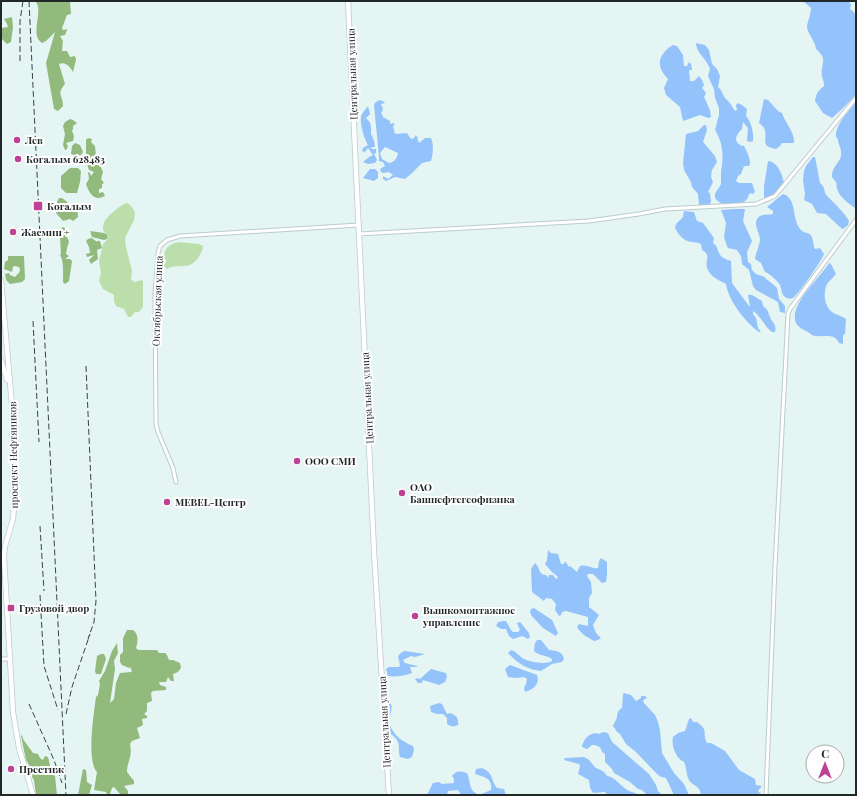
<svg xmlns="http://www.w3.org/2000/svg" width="857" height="796" font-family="'Playfair Display',serif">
	<rect width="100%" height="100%" fill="#e5f5f4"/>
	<!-- green -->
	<path fill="#bcdeab" d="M127,203L130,205L135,212L134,220L125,238L126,247L132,271L131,279L134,282L142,280L143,282V307L139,312H135L131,317H128L124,309L116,306L114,301V295L103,289L99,281L101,273L99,261L101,252L103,244L107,240V236L103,230C103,227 103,223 105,221C107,216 122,204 127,203Z
		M179,242L199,244L203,246C203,251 200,254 198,258C188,272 178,262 167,269L164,266C163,253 164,245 179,242Z"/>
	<!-- forest -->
	<path fill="#92ba7d" d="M36,1H71L70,2L71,14L67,15L62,28L63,30L67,29V30L65,35L60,36L63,41L62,51H67L70,57L75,56L76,60L73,72C71,68 66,61 59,64L65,84C56,95 63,94 63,106L58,111L54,109L46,63L55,32L46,41L42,43C31,36 40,18 38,7C38,5 36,3 36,1Z
		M12,17L13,27L11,42L7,44L1,38V28L8,27L7,24L4,19Z
		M70,119L73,120L77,123L73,126V129L72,131L74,136L73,141L66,143L68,146L67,149L65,150L63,145L65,134L63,126L65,122Z
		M88,138L92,139L91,142L95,146L96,156L103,172L101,179L104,183L102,184V188L99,189V193L103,192L105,196C94,202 89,193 86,184L89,179L88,172L90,173L91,176L94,172L89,170L86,161V157L88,156L86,154V140Z
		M75,143L80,145L83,152L81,155L77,156L71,154L72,146Z
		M70,168H78L81,171L80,182L77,193H66L61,188V176Z
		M59,198H62C67,201 70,205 70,210L73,208H77L78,217L73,221L70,219L63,221L56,213L59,209L57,202Z
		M62,227L65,228L66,234L69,242L67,248L66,254L69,256L65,259H70L72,261L69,281L65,284L63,282C63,274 64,261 60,255L61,254L60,237L58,235L59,233H61Z
		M90,231L104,233L107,235V239L104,240L92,237Z
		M92,238L97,242V241H100L102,248L97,250L98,259L91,264L89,260L94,255L87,257L86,254L90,253L89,247L86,241L88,239Z
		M8,256H24L25,279L22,282L10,284L6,280L5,274L9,273L10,275L15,277C17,274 22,272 19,267L14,266L13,267L12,272L4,269L5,262L8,260Z
		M127,630H133C139,634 138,642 136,648L138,650H157L159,653H165L167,655L169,660H173L180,663L181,668L178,672L173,674L174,681H171L168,677L166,682H159L160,685L166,687V690L153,691L151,693L152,701L147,703V711L144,714L147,716V718L142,719L143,725L137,728L140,738L132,741L130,744C133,757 127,761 127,772L134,781V784L124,786L128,791V795H121L114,787L112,788L110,794L107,795L106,792L94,790L97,772C87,762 93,719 95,704L96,697L98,695L100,684L99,681L105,671L112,651L117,643L118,653L114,661L115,669L110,703L114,699L116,683L120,673L131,672L132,671L130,667L129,668L122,665L120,662V655L123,652V638Z
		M101,654H104L106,659L101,674H96L95,671L97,656Z
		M22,735L23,739L33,753L38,754L40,758L43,760L45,756L48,757L52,774L55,776L57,795H36L34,780L32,777L28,763L26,760L21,736Z
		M83,769L86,770L87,782L92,785L89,795H78Z"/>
	<!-- water -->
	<path fill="#94c2fb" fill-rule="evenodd" d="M803,1H848L851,4L850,9L854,12L856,18V95L841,110L832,118L823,113L815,101C816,93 819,90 824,86C824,82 823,80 822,76C820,63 829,60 816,49C815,40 808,35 807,27C807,22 811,15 811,8Z
		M696,43L705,45L709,50L712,64L717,69L720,76L718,87C723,91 723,97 727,100C731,104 732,106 735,111L737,110L736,105L738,103L742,105L747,109L746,116C751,121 754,133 753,141L750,142L747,141L748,128L743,122L742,129C738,133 732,140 740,145C744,147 743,144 745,148C748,153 750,159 750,164L749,166H744L741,174L738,176L736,181L739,183H752L755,192L753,194L750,193C748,196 748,199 745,201C738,206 718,207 715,197C714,192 719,189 721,184C721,180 721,175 721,171C724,156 723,143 715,130L719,115V108L715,98L714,89L708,76L710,69C707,59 696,53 696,43Z
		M673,45L677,46L683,55L684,66H687L689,62L691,64L692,70H689L690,81H694L699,76L702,80L704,85L702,88L706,93L704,97L710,110L711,117L708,118L700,115L683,121L680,107L666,95L664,88L668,79C656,67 657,55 673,45Z
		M764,99L768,100L778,111L782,113C785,123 795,132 794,143H782L780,146L776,149C758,146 769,139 764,128C763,126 761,125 759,123Z
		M379,100L383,101L385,103L381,104L382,107L384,108L382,109L383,111L381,112L383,117L390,121V124L393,123L395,124L393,126L395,134L407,133L411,139L414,138L416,135L417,137H419L417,138L419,143L425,138H431C434,145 433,154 431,161L422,163L411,174L405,179L395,177L386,181L383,179V176L388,179L393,175L389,172L383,173L381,172L380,169L385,166L383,162L379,161V157L374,105L375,103ZM385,147L398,153C397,158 395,162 389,163L382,159L380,153Z
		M856,102V208C852,207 839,196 838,191C836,188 837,185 836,182C834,179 831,178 832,174C833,166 841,161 841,155C842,148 838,145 838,139L836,137C835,125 849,111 856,102Z
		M368,106L370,114L366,118C372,123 371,127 371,134C373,138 375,142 375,147H372L371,149H376V153L374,154L377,160L375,163L368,164L363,162L369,157L373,155L368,148L365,152L362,151L363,148L368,145C364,138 360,125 361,117C361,114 366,109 368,106Z
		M704,125H706L707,130L703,142L715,156L717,162L712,170L711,177L713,182L708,192L710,193L711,202L709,205H699L698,194L692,187L691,182L684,170L683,163L686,134L698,131Z
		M813,157H815L820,183C826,187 823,192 827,196C835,204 844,212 849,221L848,225L843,229L841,228L826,214L817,213L812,204L804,200L805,194L803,180L804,171L806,166Z
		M768,161C778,162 782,174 784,183L773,195L766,199L764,198V186Z
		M370,169H375L378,172V178L374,181L363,178Z
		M783,194C798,199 791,220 801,230C804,233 808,233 810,234C815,241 812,244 815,249L820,248L824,254C822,260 798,295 793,298C791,299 789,299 787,298C781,296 782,290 780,285C778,281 769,273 765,272L761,263L755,259C756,252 759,247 760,240C760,233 751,222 760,216C763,214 769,215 773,214V211L767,207Z
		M734,209H745L743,221L752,241L747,252L748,262L751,264L752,270L756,274L765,277V278L774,285L777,288L779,299L785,306V313L780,312L778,302L756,290L753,286L749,270L742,264L741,256L737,250L728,248L727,246L724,237L726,223L721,210Z
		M684,211L694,212L697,221L703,223L714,238L713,243C719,247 717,253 722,257C725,259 728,260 731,261L732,283L749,306H750L748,295C754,294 757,299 762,301L763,306C769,311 767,310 770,317C772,323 777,324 775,332H772C764,326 761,316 753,311V314L756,318L758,328L761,332H759C746,323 728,300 726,284C720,281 711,277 708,270C703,261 713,256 702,250L701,244C697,242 696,243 692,242C683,241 679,235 675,228L676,224L683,217Z
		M829,263L831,264L836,274C833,278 829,281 827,284C823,293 824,305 832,312C836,315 842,316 846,319L845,334L843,335V344L839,343C835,333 824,337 816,336C813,336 810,334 808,332C803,330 798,327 796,323C788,305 821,277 829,263Z
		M548,550L551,553L558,554L561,564H564L565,561L569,567L570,566L577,572L580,566C587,564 591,569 598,568L599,561L601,558L607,562V575L606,582L602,583L593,574H588L587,576L591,582L592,593L589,598V607L599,615L593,625L596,633L601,638L598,640L594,641C587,637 581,634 577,627L579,624L588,626V617L566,611L562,612L561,615L559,616L555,610L556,604L552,599L546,598L544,601L532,592L531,569L535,563C540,567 538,575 546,575L548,578L549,575H553L556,579L558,578L557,576L552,572L545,564L547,560Z
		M534,608L552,620L558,633L556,636L543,628L531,615L530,612L531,609Z
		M504,621H506L511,630L513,632H518L520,630L517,623L520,622L529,633L530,637L528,639L522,636L513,639L509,636L506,629H501L496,626L498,622Z
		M537,640H541L549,650C557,651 562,651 564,659L562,662L552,664L541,671C528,670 517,663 508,653L511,650C518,652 518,656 524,659C531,662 545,665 552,661V659C547,655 539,656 534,651L535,643Z
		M405,651L425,654L415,657L411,656L403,660L405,663L417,666V667H410L412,673C405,676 395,677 388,676L386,669L389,667H399L400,665L398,656L402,652Z
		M510,665L537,675C540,684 534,689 525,692L524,688L526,684L527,679L524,677L517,678L508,677L505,669Z
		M431,669L446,673L447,677L445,682L439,685L423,680L422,683H418L415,679L417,678L420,679Z
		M624,693L631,695L636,701L641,698V696H645L647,698L643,700L644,703L655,715L658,722L660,730L662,753L674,773L684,784L689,795H674L666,778L661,777L657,774L636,752L626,744L620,734L616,731L615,728L613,727C613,725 614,723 615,722C619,716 615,712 622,708L623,694Z
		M387,699C397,706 387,716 390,725C394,736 403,742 413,746L414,750L412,757L408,759L400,757C397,745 403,742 389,733L388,719L390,708Z
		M439,703L442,704L447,714L450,713C456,715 459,718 458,725C454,727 451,727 447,724V718L443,714H437L431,712L430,706Z
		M691,718L693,722H697C710,732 701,731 707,743H711L725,751L739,770L755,779L756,785L762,786L758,791L762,795H701C700,785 694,787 689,780C686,775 687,768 684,762C676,758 671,746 673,737L678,733L685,731L689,719Z
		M603,732L608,733L612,742L649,774L656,785L658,791L662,795H647L642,790L638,789L630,782L614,773L612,769L605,762V754L602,752C601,747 598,745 592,745L587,749L582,747C583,739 591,731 599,734Z
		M583,757C590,758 591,764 596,768C601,770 604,771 607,776C616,777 621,787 629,791C633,793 635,792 639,795H607L605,792L593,793L590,788L589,780L578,774L580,766L579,764L564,760L565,758Z
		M482,768C494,773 490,779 497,788L504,789L506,795H461L458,790L448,791L447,795H427L433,783L439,782L442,784L454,783V779L452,776C456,770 461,771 467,773C471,782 468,790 479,795L491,790C493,778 484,777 475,774L476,769Z"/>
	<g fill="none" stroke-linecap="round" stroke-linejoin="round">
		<defs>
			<path id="street" d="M359,234L589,221L639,214L665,209L756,204L775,196L856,98
				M176,482L173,468L158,432L156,424L155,295L158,253L160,246L167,240L180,236L359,225
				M1,659H9
				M766,795L775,567L788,314L790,309L856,220"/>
			<path id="secondary" d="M348,1L374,551L389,795
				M1,280L12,406L14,507L13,519L5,546L4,557L13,712L19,748L33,795
				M1,360L7,380"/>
		</defs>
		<!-- street casing -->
		<use href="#street" stroke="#bccccb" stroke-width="5"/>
		<!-- secondary casing -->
		<use href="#secondary" stroke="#bccccb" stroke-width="6"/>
		<!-- street -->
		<use href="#street" stroke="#fff" stroke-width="3"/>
		<!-- secondary -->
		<use href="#secondary" stroke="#fff" stroke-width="4.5"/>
		<!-- rail -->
		<path stroke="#3b4342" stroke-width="1" stroke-dasharray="6 3" stroke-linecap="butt" d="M29,1L66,795
			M20,61V21L23,1
			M33,321L39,442
			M86,366L96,601L94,622L88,639
			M40,526L44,591
			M40,595L44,666L58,710
			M29,704L54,760L62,783
			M66,714L72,687L90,634"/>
	</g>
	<!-- markers -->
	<g fill="#bd4293" stroke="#fefefe" stroke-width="1.5">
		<circle cx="17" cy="140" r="4"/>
		<circle cx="18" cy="159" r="4"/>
		<rect x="33" y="201" width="10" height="10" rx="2"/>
		<circle cx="13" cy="232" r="4"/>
		<circle cx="297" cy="461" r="4"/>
		<circle cx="402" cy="493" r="4"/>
		<circle cx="167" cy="502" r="4"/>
		<rect x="7" y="604" width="8" height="8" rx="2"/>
		<circle cx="415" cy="616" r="4"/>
		<circle cx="11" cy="769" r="4"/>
	</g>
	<g text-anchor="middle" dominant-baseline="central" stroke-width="4" stroke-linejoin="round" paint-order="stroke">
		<!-- street labels -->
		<g font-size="10" fill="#222828" stroke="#fefefe">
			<text transform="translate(352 74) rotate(-92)">Центральная улица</text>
			<text transform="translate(157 301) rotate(-88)">Октябрьская улица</text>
			<text transform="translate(367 398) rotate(-93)">Центральная улица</text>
			<text transform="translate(13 455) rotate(-91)">проспект Нефтяников</text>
			<text transform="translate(384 722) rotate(-93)">Центральная улица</text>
		</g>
		<!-- poi labels -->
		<g font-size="10" font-weight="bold" fill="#222828" stroke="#fefefe" text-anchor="start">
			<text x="25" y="140">Лев</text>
			<text x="26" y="159">Когалым 628483</text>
			<text x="47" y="206">Когалым</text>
			<text x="21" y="232">Жасмин +</text>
			<text x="305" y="461">ООО СМИ</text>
			<text x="410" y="487">ОАО<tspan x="410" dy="12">Башнефтегеофизика</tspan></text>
			<text x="175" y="502">MEBEL-Центр</text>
			<text x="19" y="608">Грузовой двор</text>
			<text x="423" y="610">Вышкомонтажное<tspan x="423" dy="12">управление</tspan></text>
			<text x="19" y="769">Престиж</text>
		</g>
	</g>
	<!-- border -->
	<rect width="857" height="796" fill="none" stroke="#222828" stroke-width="4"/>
	<!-- north arrow -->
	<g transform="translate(825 764)"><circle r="19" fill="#fefefe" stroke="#a6a8a8"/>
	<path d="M0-3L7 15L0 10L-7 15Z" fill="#bd4293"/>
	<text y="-6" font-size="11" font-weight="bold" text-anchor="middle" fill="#222828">С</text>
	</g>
</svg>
